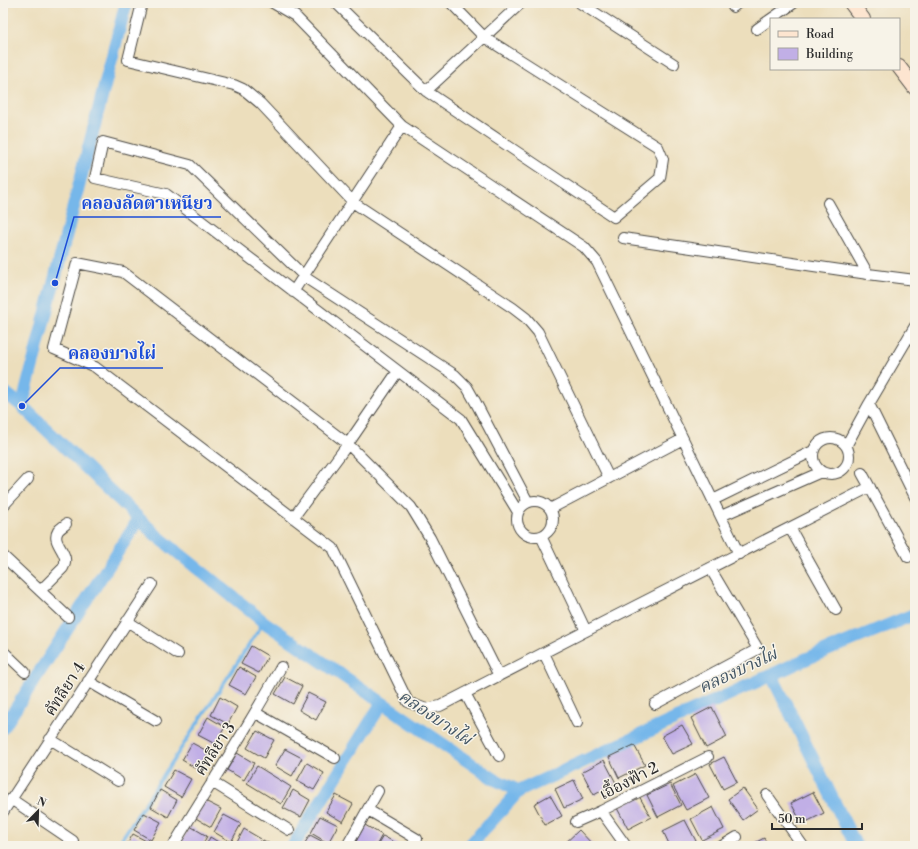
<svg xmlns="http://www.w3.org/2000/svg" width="918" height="849" font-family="'Libre Bodoni','Noto Serif Thai',serif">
	<rect width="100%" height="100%" fill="#f7f3e8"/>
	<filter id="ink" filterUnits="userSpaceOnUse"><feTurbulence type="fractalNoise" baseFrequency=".025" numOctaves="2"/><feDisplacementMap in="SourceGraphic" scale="8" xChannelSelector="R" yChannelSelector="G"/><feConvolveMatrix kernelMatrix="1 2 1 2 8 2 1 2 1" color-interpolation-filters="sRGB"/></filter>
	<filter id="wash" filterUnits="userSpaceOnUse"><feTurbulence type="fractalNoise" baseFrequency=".012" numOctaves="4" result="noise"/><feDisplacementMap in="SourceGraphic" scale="16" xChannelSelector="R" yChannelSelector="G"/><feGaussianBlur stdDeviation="0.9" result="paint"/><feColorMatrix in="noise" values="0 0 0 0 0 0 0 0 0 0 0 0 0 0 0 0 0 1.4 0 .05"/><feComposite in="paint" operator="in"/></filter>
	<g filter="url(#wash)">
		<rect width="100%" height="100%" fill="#ecdebc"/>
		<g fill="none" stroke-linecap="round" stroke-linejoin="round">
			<!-- stream -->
			<path stroke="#76b7ea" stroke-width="3.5" d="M117,846L264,622"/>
			<!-- canal -->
			<path stroke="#76b7ea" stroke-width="13" d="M3,391L22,406L156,535L264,622L494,779L519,791L806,659L915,614
				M22,406L126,3
				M772,676L856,846
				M3,728L139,519
				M293,846L382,703
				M469,846L519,791"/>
		</g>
		<g id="blocks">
			<!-- building -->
			<path fill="#c1afe6" d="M251,646L268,656L259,673L241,664Z
				M239,667L256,677L246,694L229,685Z
				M285,677L302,686L293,704L275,694Z
				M308,693L326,702L316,720L299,710Z
				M220,697L237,707L228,724L211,715Z
				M712,707L727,737L706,748L691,718Z
				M208,717L225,727L215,744L198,735Z
				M682,725L693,744L672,754L662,736Z
				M257,731L274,740L264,758L247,748Z
				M192,743L209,752L199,770L182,760Z
				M634,745L645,765L619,778L609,757Z
				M285,749L302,758L292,776L275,766Z
				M237,753L254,763L244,780L227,770Z
				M724,757L737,782L723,789L710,764Z
				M604,760L616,783L594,795L582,772Z
				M307,763L324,773L314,790L297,781Z
				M257,766L291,787L281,804L247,783Z
				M174,770L191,779L181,797L164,787Z
				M696,774L709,798L686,810L673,786Z
				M574,780L583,799L564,808L555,789Z
				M670,784L681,805L658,817L647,795Z
				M743,788L758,809L743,820L728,799Z
				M160,790L177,800L168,817L151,807Z
				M293,790L310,800L301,817L283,808Z
				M813,792L824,813L802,824L791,803Z
				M336,795L353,804L343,822L326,812Z
				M550,795L562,816L545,825L534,804Z
				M639,796L651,817L628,829L617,808Z
				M203,800L221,809L211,827L194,817Z
				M713,807L724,829L702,840L691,819Z
				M144,813L161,822L151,840L134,830Z
				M224,815L241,824L231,842L214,832Z
				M320,816L338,825L328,843L311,833Z
				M685,820L696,841L686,846H670L663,831Z
				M365,825L382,835L376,846H361L355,843Z
				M190,826L207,836L202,846H184L180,844Z
				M244,829L261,839L257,846H235Z
				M579,830L594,846H562Z
				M133,834L150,843L149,846H126Z
				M310,835L327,844L326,846H303Z
				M383,836L401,846H377Z
				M210,837L225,846H206Z
				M764,838L768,846H749Z
				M263,840L274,846H260Z"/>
		</g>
	</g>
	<g filter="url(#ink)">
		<use href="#blocks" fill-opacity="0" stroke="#484641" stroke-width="1"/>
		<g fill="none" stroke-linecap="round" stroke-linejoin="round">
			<defs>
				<path id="minor" d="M142,3L128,60L234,85L243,89L260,103L354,203L513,308L526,318L538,332L609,478
					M273,3L295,16L402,126L584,247L597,262L739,554
					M336,3L426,91L614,217L660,178L663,159L658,147L484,37L451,3
					M580,3L674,64
					M733,7L738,3
					M771,19L794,3
					M757,29L771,19
					M426,91L521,3
					M828,203L868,274
					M623,238L868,274L915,280
					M293,292L402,126
					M869,404L915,497
					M813 456a18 18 0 1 1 36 0a18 18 0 1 1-36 0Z
					M846,446L869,404L915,326
					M862,473L908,557
					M713,500L813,451
					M517 519a18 18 0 1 1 36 0a18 18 0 1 1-36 0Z
					M3,506L28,479
					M550,509L683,439
					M518,512L461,419L166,194L95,178L103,142L190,165L306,278L455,375L467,387L476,403L528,502
					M721,516L821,472
					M293,518L348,444L398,371
					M790,528L836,610
					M541,536L586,631
					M3,556L68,617
					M40,591L63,568C72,553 50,544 58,531C60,528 64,526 66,524
					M127,621L178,654
					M3,651L25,672
					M544,653L577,723
					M499,676L430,538L411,507L348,444L123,272L77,263L54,349L95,367L333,548L408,702L426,709L440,706L586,631L870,487
					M88,681L156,721
					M465,693L499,756
					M655,704L758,649L710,568
					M256,713L335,758
					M50,739L118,781
					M212,782L289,830
					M767,795L803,846
					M11,799L73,841
					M368,810L417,839
					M601,811L626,846
					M3,812L152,584
					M576,822L601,811L708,757
					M173,846C209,786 248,728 281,667
					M347,846L378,791
					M722,846L737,837"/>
				<path id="secondary" d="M851,3L863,19
					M899,67L915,88"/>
			</defs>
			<!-- minor casing -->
			<use href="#minor" stroke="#484641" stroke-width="12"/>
			<!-- secondary casing -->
			<use href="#secondary" stroke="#484641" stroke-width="16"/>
			<!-- minor -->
			<use href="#minor" stroke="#fff" stroke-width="10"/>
			<!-- secondary -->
			<use href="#secondary" stroke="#fde5d0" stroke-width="14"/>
		</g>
	</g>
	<g text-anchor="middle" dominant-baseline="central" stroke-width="3" stroke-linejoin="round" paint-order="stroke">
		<!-- street labels -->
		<g font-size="16" fill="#2b2b2b" stroke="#f7f3e8">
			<text transform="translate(65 689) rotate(-57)">คัทลียา 4</text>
			<text transform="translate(215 749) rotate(-57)">คัทลียา 3</text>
			<text transform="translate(629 781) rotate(-27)">เอื้องฟ้า 2</text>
		</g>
		<!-- water labels -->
		<g font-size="17" font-style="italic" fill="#425564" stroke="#f7f3e8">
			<text transform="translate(738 671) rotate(-25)">คลองบางไผ่</text>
			<text transform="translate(435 718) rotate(34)">คลองบางไผ่</text>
		</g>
	</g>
	<!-- callouts -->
	<path fill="none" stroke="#1d4ed8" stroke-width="1.5" d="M55 283L74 217H221M22 406L60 368H163"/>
	<g fill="#1d4ed8" stroke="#f7f3e8" stroke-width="1.5">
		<circle cx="55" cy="283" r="4"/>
		<circle cx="22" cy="406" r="4"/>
	</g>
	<g font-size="17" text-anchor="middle" font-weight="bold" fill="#1d4ed8" stroke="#f7f3e8" stroke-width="3" stroke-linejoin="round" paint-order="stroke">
		<text x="147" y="209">คลองลัดตาเหนียว</text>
		<text x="112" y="359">คลองบางไผ่</text>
	</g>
	<!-- margin -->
	<rect width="918" height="849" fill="none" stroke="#f7f3e8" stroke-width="16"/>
	<!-- legend -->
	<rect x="770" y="18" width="130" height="52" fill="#f7f3e8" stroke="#a5a39c"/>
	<rect x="778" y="31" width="20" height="6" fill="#fde5d0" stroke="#a5a39c"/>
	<text x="806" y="38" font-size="12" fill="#2b2b2b">Road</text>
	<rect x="778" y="48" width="20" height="12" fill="#c1afe6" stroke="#a5a39c"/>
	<text x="806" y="58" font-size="12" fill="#2b2b2b">Building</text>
	<!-- north arrow -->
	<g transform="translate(38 811) rotate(23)" stroke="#f7f3e8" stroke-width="3" paint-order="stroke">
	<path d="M0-3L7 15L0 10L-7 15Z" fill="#2b2b2b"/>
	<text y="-6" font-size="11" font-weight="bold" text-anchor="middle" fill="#2b2b2b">N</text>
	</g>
	<!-- scale -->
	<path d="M772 823v6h90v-6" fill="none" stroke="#2b2b2b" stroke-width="2"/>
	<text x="778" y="823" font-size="12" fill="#2b2b2b" stroke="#f7f3e8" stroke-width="3" paint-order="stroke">50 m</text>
</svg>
